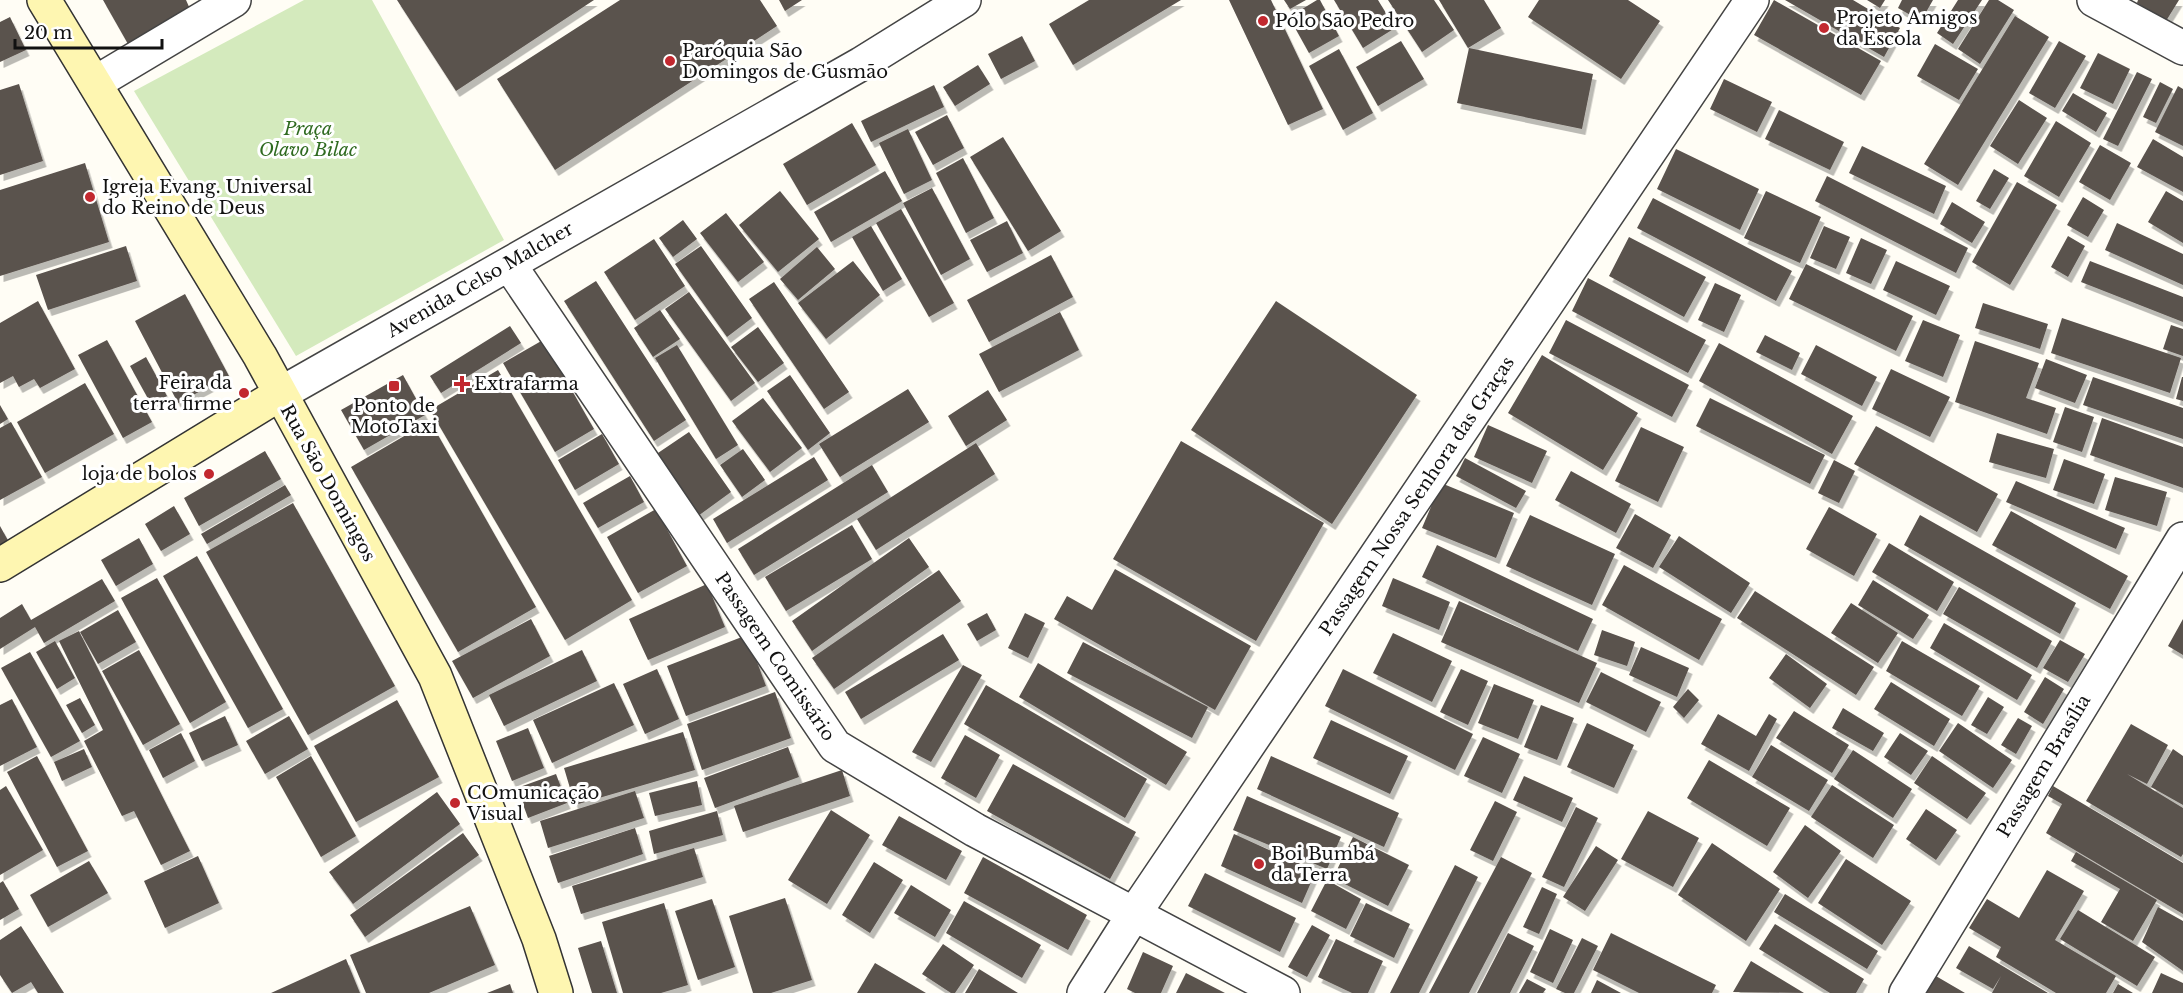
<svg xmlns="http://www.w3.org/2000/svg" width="2183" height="993" font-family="'Libre Baskerville',serif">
	<defs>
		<filter id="shadow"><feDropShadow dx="3.5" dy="6" stdDeviation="0" flood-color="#0004"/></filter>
	</defs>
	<rect width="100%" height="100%" fill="#fffdf5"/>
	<!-- green -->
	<path fill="#d4eabd" d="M304,0H372L504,240L296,356L134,91Z"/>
	<!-- building -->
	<path fill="#5a524d" filter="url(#shadow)" d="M103,0H186L190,9L128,44Z
		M397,0H594L456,91Z
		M620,0H760L777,26L555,170L497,79Z
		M779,0H802L785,11Z
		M1089,0H1181L1073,65L1049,24Z
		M1229,0H1271L1323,109L1288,125Z
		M1284,0H1306L1290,9Z
		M1317,0H1320L1339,36L1309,53L1289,17Z
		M1334,0H1378L1395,28L1363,48Z
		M1388,0H1434L1454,30L1422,52Z
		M1439,0H1484L1501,28L1468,48Z
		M1539,0H1628L1660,21L1621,79L1528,17Z
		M1774,0L1881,61L1861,95L1754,35Z
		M1785,0H1853L1900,28L1884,57Z
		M1867,0H1885L1880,8Z
		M1902,0H1933L1921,21L1898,8Z
		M1958,0H1982L1953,44L1937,33Z
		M1989,0H1998L2014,10L1980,64L1958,49Z
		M2138,0H2179L2166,21L2137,3Z
		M2015,16L2049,37L1958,185L1924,164Z
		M10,17L26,50L0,62V22Z
		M1022,36L1035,61L1001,79L988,54Z
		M1401,41L1424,79L1378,106L1356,67Z
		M2059,41L2086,56L2055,108L2029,93Z
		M1935,44L1978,69L1959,100L1917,76Z
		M1469,48L1593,74L1582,129L1457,103Z
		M1339,49L1373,113L1343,130L1309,66Z
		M2098,53L2130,69L2113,104L2080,88Z
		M978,65L990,84L955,106L943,87Z
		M2137,72L2152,79L2118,146L2103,139Z
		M1724,79L1772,102L1757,132L1710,109Z
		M2160,82L2173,89L2156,123L2143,117Z
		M19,84L43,161L0,175V90Z
		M934,85L944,107L871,142L861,121Z
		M2178,86L2183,89V146L2155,132Z
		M2073,93L2107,113L2096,132L2062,111Z
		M2019,100L2047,118L2018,164L1990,146Z
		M1779,110L1844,142L1830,170L1765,139Z
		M947,115L964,148L933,165L915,132Z
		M2056,121L2091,143L2059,197L2024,176Z
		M852,123L876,165L807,205L783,164Z
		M908,129L932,180L904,194L879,143Z
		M1003,137L1061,231L1028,251L970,157Z
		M2153,139L2183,157V192L2137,167Z
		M2100,145L2131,163L2110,200L2079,182Z
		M1862,146L1946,186L1934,214L1849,173Z
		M1676,149L1759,189L1740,230L1657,189Z
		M963,158L994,218L966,233L936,173Z
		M85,163L109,242L0,276V190Z
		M1994,169L2009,178L1990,209L1976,201Z
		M885,171L902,201L831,242L814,212Z
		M1827,176L1968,248L1956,273L1815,201Z
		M2017,182L2057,205L2010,285L1972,262Z
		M932,188L970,259L941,275L903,203Z
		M780,191L819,239L778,272L739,225Z
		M1766,191L1821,217L1800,263L1744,238Z
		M2166,191L2183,201V243L2148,222Z
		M2083,197L2104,210L2088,237L2067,225Z
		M1653,198L1792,271L1776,301L1637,228Z
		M1952,202L1985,222L1972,243L1940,224Z
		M901,209L954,303L929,317L876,223Z
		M726,213L764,262L738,282L700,233Z
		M683,220L697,239L673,257L659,238Z
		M1007,221L1023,253L987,272L970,240Z
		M2117,223L2183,254V285L2105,250Z
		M871,226L902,279L883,291L852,237Z
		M1824,226L1850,237L1836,269L1810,258Z
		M2068,236L2085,246L2068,277L2051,267Z
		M1629,237L1706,277L1684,317L1609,276Z
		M1861,238L1887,250L1871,284L1846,273Z
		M654,239L685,286L635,320L604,272Z
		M126,246L137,281L48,310L36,275Z
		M701,246L752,318L727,337L675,264Z
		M817,247L835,269L798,300L780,279Z
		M1051,255L1073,297L989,342L967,300Z
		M853,261L880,295L826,339L798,303Z
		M1896,261L1950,286L1936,315L1883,290Z
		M2090,261L2183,297V322L2081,282Z
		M1806,264L1913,316L1896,351L1789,299Z
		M1588,278L1706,340L1688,373L1572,311Z
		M596,281L686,420L654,441L564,301Z
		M774,282L849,392L824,409L749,299Z
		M1715,283L1741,295L1724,332L1698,320Z
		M689,292L755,383L731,401L665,309Z
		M185,294L229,376L178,403L135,321Z
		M38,301L75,369L40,388L34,379L19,387L13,376L0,383V323Z
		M1276,301L1417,395L1332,524L1191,430Z
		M1983,303L2048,324L2040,349L1975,328Z
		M660,310L680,339L653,357L634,328Z
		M1060,312L1079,350L999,392L979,354Z
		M2062,318L2181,358L2170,393L2051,353Z
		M1566,320L1689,385L1672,417L1549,353Z
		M1923,320L1960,335L1943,377L1905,361Z
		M2171,325L2183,329V356L2163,349Z
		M510,326L521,343L441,393L430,376Z
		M758,327L784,363L758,382L731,347Z
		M1765,335L1800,353L1792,370L1756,352Z
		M107,340L152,422L123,438L78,355Z
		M543,340L594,429L555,452L503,363Z
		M1975,341L2039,363L2026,398L2056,408L2047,434L1955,402Z
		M1719,343L1853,416L1832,454L1699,381Z
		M677,345L738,445L716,459L655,358Z
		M1816,345L1877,377L1862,406L1801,374Z
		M1542,355L1638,413L1603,470L1508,413Z
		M146,357L167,396L151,404L130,366Z
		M2046,359L2087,375L2075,403L2035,388Z
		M1891,369L1950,397L1930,437L1872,409Z
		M498,370L632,600L565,640L430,410Z
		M403,375L425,415L364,450L341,410Z
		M790,375L830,433L808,450L767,391Z
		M2093,377L2183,408V439L2083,405Z
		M2182,377H2183V401L2176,399Z
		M85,383L114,434L45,473L17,422Z
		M908,389L929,422L840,477L819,444Z
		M988,390L1007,420L966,446L948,416Z
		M763,398L802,448L770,472L732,421Z
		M1710,398L1825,455L1810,484L1696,426Z
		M0,405L8,419L0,424Z
		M2065,407L2094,417L2082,452L2053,442Z
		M2102,418L2183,447V488L2090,455Z
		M430,421L536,607L458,652L351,467Z
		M11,422L42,477L0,500V428Z
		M1488,425L1547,451L1532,483L1474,457Z
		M1876,426L1998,494L1977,532L1854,464Z
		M1641,427L1684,447L1658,502L1615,481Z
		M689,432L731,492L698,516L655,455Z
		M1997,433L2054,449L2046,478L1989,462Z
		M602,434L619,464L575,490L558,460Z
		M1181,441L1324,523L1256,641L1113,559Z
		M976,443L995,474L876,550L857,519Z
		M743,449L765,480L742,497L720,465Z
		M265,451L281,479L199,526L184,498Z
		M814,457L828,480L727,543L713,519Z
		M1465,458L1526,491L1516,508L1456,476Z
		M2064,459L2105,474L2094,504L2053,490Z
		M1834,460L1855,471L1839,503L1818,493Z
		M872,465L888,492L754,575L738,549Z
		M1571,471L1631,504L1616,533L1555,500Z
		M630,476L644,502L598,528L583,503Z
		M2115,477L2167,492L2157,526L2105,510Z
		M2016,481L2125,528L2116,549L2006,502Z
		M1441,483L1514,513L1496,558L1422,528Z
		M285,485L291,495L207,544L201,534Z
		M293,503L395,686L308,735L206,552Z
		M174,506L190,534L161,551L145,524Z
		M1829,507L1877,534L1854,576L1806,549Z
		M656,509L687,566L638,593L607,537Z
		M2011,511L2128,576L2110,609L1992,545Z
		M1635,514L1671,535L1653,568L1616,548Z
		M1530,515L1615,554L1592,605L1506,566Z
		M1920,515L2076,603L2060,634L1904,545Z
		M852,525L872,559L786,611L765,577Z
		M0,526L10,544L0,550Z
		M1679,536L1750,583L1731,613L1659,567Z
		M139,538L153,564L116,586L101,560Z
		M909,538L929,567L812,651L792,621Z
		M1889,543L1954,582L1937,611L1872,572Z
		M1437,545L1593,619L1578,651L1422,577Z
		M197,556L283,709L248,728L163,576Z
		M1624,565L1722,619L1699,660L1602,605Z
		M1115,569L1251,646L1215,710L1054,619L1067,596L1092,610Z
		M939,570L961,601L834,689L812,658Z
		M157,578L226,702L190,723L121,598Z
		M1393,578L1450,602L1439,630L1382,606Z
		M102,579L115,601L44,643L35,627L0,649V618L22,604L31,620Z
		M1873,580L1929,615L1913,639L1858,605Z
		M707,584L725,627L648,660L629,619Z
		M1959,587L2052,641L2037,668L1943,614Z
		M1755,591L1874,667L1856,695L1737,618Z
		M1459,601L1597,663L1579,703L1441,642Z
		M1851,603L1898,633L1878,663L1831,633Z
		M118,610L136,642L98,664L80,632Z
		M987,613L996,630L977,641L967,624Z
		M1025,613L1045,623L1028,658L1008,648Z
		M531,619L550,656L473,698L452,661Z
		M2183,619V655L2168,646Z
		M1944,623L2032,675L2017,700L1930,648Z
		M1602,630L1635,642L1627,666L1594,655Z
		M79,631L190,851L161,865L134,811L122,816L84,741L103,730L59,641Z
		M1393,633L1452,661L1432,702L1373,673Z
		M943,634L959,660L861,719L845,692Z
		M747,635L766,686L686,716L667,666Z
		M2060,640L2085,654L2068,682L2043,668Z
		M55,641L75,678L57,689L36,652Z
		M1902,641L1980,686L1962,716L1886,671Z
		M1083,642L1208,707L1192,738L1067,673Z
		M1641,647L1689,668L1677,697L1629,675Z
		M139,650L180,724L143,745L102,671Z
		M582,650L597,681L504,726L489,695Z
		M30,652L80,741L51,757L1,668Z
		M1786,654L1827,684L1810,708L1769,678Z
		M1038,663L1187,752L1166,785L1019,697Z
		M963,665L982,675L931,762L912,752Z
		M657,669L679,719L645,734L623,684Z
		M1343,669L1473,734L1455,770L1325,706Z
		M1461,669L1488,681L1468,725L1440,712Z
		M1601,672L1661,702L1646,732L1586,702Z
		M2045,677L2064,689L2043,724L2024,712Z
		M1891,682L1950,719L1934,746L1874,709Z
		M614,683L634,725L552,763L533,720Z
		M1494,684L1534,700L1518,739L1478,723Z
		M986,685L1147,779L1125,818L964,724Z
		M1688,689L1699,700L1684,718L1673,707Z
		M775,692L791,738L702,770L687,724Z
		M1988,697L2004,707L1987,734L1971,725Z
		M80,698L95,725L82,733L66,705Z
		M12,699L37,747L0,766V705Z
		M397,700L439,777L356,822L314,746Z
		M1541,705L1574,718L1557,760L1524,747Z
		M1843,708L1884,733L1873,751L1832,728Z
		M1794,711L1849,745L1832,773L1776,738Z
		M1718,714L1756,736L1769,714L1777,719L1749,771L1701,744Z
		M225,716L238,745L202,761L189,733Z
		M289,716L308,749L265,774L246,741Z
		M2018,718L2032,726L2016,754L2001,745Z
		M1331,720L1408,756L1390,794L1313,758Z
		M1587,723L1634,745L1614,788L1567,767Z
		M1958,723L2012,760L1993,788L1939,751Z
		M2131,724L2168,745L2147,784L2127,774L2183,808V854L2181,857L2086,801Z
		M528,728L544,768L512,781L496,741Z
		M683,732L695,770L575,805L564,768Z
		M181,733L195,761L163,778L149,750Z
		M1900,733L1928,751L1911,775L1884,757Z
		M965,735L1000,755L976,798L941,778Z
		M1483,737L1520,754L1502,793L1464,776Z
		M1771,745L1828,780L1809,811L1752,777Z
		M788,747L799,777L715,808L704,778Z
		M84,749L92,767L62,781L54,762Z
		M2173,749L2183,756V805L2151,787Z
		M1853,750L1912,789L1893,818L1834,779Z
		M37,756L88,851L57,867L7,772Z
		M311,756L356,836L321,857L276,777Z
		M1271,756L1399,813L1384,847L1257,789Z
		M1932,756L1986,793L1967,819L1914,783Z
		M1709,760L1790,808L1767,846L1687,798Z
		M1013,764L1136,832L1110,879L987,811Z
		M842,770L850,796L743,832L734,806Z
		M556,774L567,803L528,818L517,788Z
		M1524,776L1573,798L1562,822L1513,800Z
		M697,781L702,805L655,816L649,793Z
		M1832,785L1894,825L1873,858L1811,817Z
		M6,786L43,850L0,875V790Z
		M2053,786L2183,863V914L2046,833L2062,804L2048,796Z
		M635,791L644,818L548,848L540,821Z
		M437,792L460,824L353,904L329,872Z
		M1247,796L1341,837L1327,869L1233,830Z
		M1495,801L1517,812L1493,861L1470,850Z
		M1576,807L1598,818L1564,887L1542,877Z
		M1926,809L1957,830L1936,860L1906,839Z
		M831,810L870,835L827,904L788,880Z
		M717,811L723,835L654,854L649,831Z
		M1648,811L1699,838L1673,887L1621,859Z
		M899,816L962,851L946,880L882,845Z
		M1805,825L1841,851L1808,898L1773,872Z
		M635,828L643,854L558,883L549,856Z
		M463,833L479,855L365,937L350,915Z
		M1234,834L1316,871L1302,903L1221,866Z
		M1353,837L1409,865L1388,906L1333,878Z
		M1712,843L1780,889L1746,941L1678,895Z
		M1596,846L1618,860L1585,911L1563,897Z
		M694,848L703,877L581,914L572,886Z
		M2076,852L2157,900L2133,941L2101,922L2120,889L2071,861Z
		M198,856L219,903L165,928L144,881Z
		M983,857L1087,915L1068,950L964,893Z
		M1501,857L1532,873L1469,993H1429Z
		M1846,859L1911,901L1882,945L1818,903Z
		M89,861L108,893L48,927L30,895Z
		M874,862L903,880L870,933L842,915Z
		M1455,865L1478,877L1419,993H1390Z
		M2047,870L2084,891L2055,940L2116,976L2106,993H2056L1996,957L2001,947L1969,928L1987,899L2019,918Z
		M1205,873L1296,918L1280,952L1188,906Z
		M1327,880L1361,899L1346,929L1311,911Z
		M3,881L19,909L0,920V883Z
		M911,885L951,910L935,937L894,913Z
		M1542,887L1557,894L1539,934L1523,927Z
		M1785,894L1878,951L1867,969L1774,912Z
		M785,898L812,980L771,993H753L729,916Z
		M712,899L735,967L698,980L675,911Z
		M964,901L1041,945L1022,978L946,933Z
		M664,903L688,985L661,993H623L602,922Z
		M1366,903L1410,924L1394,958L1350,936Z
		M470,906L495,965L429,993H366L350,955Z
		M2158,907L2183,921V971L2142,942Z
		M2078,910L2155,957L2137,986L2060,939Z
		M1775,924L1864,979L1856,993H1830L1759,949Z
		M1312,925L1330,935L1307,977L1288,967Z
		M21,926L64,993H38L31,982L12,993L0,975V940Z
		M1550,929L1573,940L1553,983L1530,972Z
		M1508,933L1534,946L1510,993H1477Z
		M1611,933L1716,985L1712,993H1639L1593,970Z
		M1582,938L1598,946L1574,993H1565L1556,989Z
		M1336,939L1383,961L1368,993H1352L1318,977Z
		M601,941L617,993H592L578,948Z
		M943,944L974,965L955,993H951L922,974Z
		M1969,946L2006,968L2048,993H1992L2001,976L1993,989L1956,968Z
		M1143,952L1173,966L1161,993H1135L1127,989Z
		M346,959L360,993H271Z
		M1751,961L1804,993L1733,992Z
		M875,963L926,993H857Z
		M979,969L1018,993H965Z
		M1929,972L1965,993H1917Z
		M1186,973L1225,993H1176Z
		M2161,973L2183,983V993H2152Z
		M1527,979L1546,989L1543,993H1519Z
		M1597,980L1621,993H1591Z
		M510,984L513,993H487Z
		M2118,984L2133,993H2113Z"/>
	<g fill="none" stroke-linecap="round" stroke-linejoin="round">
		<defs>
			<path id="street" d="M2094,0L2183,48
				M95,83L234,0
				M509,264L835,746L975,830L1283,993
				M280,394L861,64L964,0
				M1084,993L1134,914L1752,0
				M1906,993L2183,539"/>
			<path id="secondary" d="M44,0L260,356L435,676L539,939L556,993
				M0,565L280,394"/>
		</defs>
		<!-- street casing -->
		<use href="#street" stroke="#444" stroke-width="36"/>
		<!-- secondary casing -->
		<use href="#secondary" stroke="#333" stroke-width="36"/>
		<!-- street -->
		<use href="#street" stroke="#fff" stroke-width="33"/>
		<!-- secondary -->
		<use href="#secondary" stroke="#fef6b1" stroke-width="33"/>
	</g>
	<!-- markers -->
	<g fill="#c2282f" stroke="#fff" stroke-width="2">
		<circle cx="1263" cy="21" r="6"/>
		<circle cx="1824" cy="28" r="6"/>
		<circle cx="670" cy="61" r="6"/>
		<circle cx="90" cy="197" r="6"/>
		<path d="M459 375h6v6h6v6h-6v6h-6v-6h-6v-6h6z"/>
		<rect x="388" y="380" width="12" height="12" rx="3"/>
		<circle cx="244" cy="393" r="6"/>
		<circle cx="209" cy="474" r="6"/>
		<circle cx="455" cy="803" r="6"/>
		<circle cx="1259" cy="864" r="6"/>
	</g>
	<g text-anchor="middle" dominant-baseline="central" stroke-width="6" stroke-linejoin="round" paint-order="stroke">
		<!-- poi labels -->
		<g font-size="18" fill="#111" stroke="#fff" text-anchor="start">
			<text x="1836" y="18">Projeto Amigos<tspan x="1836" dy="21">da Escola</tspan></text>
			<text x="1275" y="21">Pólo São Pedro</text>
			<text x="682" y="51">Paróquia São<tspan x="682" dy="21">Domingos de Gusmão</tspan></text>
			<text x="102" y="187">Igreja Evang. Universal<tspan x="102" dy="21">do Reino de Deus</tspan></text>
			<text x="232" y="383" text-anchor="end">Feira da<tspan x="232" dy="21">terra firme</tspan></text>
			<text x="474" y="384">Extrafarma</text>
			<text x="394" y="406" text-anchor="middle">Ponto de<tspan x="394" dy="21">MotoTaxi</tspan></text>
			<text x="197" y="474" text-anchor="end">loja de bolos</text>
			<text x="467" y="793">COmunicação<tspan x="467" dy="21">Visual</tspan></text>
			<text x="1271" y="854">Boi Bumbá<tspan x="1271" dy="21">da Terra</tspan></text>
		</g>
		<!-- park labels -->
		<g font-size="18" font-style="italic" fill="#2f6a20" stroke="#fff">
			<text x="308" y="129">Praça<tspan x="308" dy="21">Olavo Bilac</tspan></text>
		</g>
		<!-- street labels -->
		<g font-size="18" fill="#111" stroke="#fff">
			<text transform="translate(480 280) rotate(-30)">Avenida Celso Malcher</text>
			<text transform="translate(328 483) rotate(61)">Rua São Domingos</text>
			<text transform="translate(1417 496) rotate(-56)">Passagem Nossa Senhora das Graças</text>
			<text transform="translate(775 657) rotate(56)">Passagem Comissário</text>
			<text transform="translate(2044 766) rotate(-59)">Passagem Brasília</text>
		</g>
	</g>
	<!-- scale -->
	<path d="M15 39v9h147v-9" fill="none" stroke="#111111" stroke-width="3"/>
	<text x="24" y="39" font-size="18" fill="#111111" stroke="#ffffff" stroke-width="4.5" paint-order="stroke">20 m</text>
</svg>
